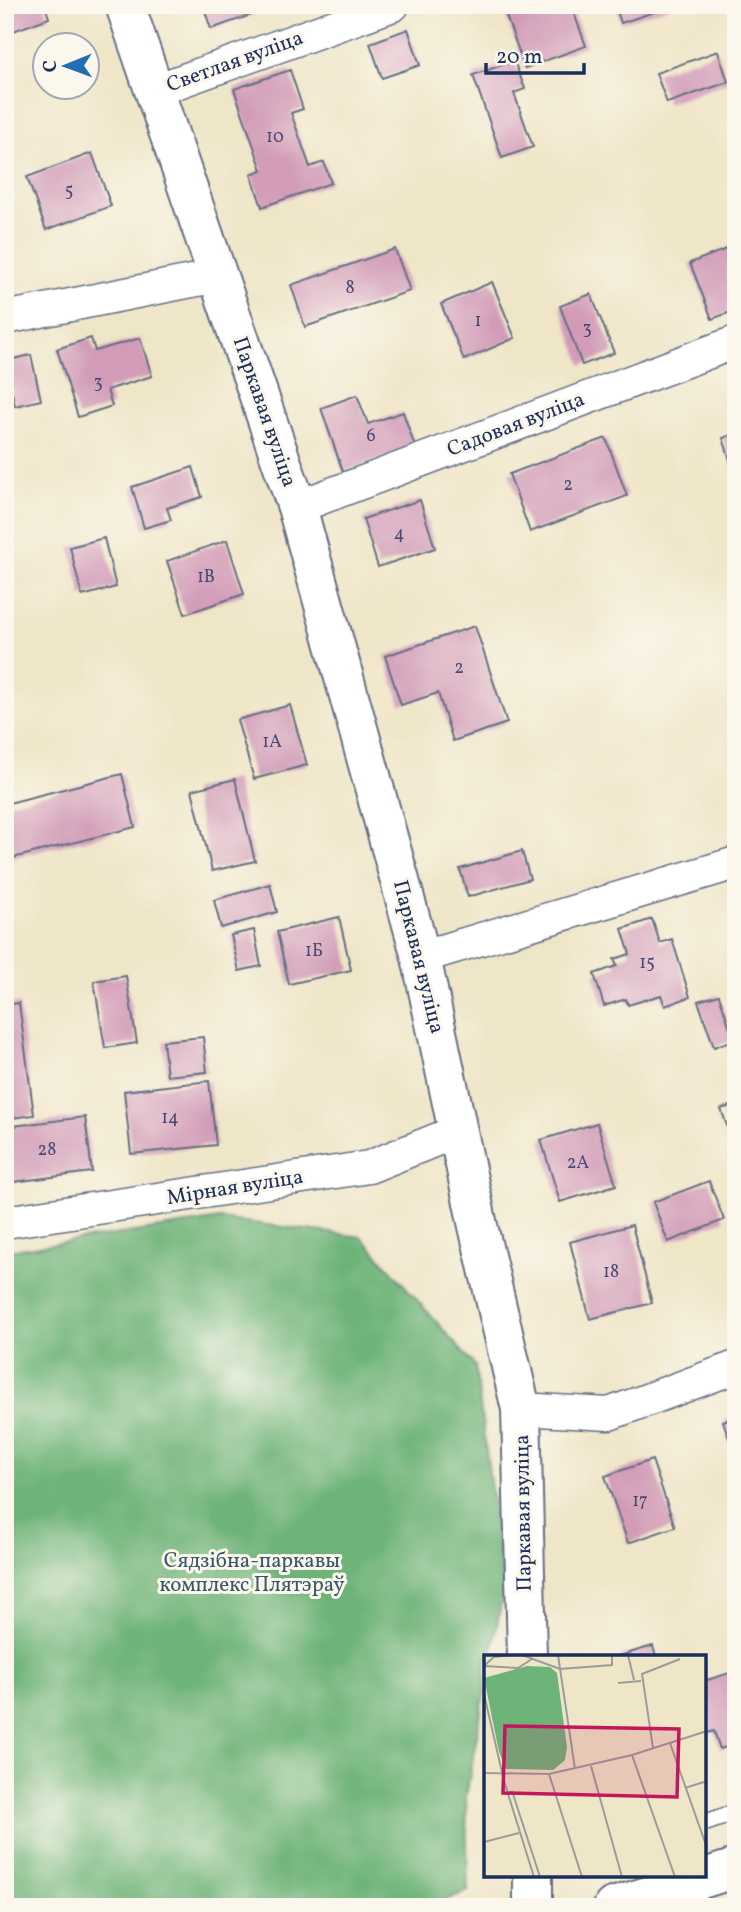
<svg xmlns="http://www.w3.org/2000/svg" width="741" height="1912" font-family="Vollkorn,serif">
	<rect width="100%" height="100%" fill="#fbf7ec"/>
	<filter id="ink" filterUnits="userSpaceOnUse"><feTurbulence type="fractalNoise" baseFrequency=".0143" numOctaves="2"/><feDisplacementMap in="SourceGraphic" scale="14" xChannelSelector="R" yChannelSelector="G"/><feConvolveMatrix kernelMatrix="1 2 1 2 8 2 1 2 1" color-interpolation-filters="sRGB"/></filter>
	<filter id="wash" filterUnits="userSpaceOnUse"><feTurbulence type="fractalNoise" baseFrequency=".00686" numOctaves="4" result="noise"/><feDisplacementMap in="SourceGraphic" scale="28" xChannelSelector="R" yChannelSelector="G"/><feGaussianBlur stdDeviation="1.57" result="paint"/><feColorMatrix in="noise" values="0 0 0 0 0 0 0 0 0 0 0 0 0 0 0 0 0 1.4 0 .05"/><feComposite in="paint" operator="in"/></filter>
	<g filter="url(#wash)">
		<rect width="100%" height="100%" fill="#efe5c7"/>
		<!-- forest -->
		<path fill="#6eb479" stroke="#44726c" stroke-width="2" d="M221,1219L362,1237L475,1366L504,1589L491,1656L486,1657L485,1689L466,1797L468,1891L428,1907H5V1251Z"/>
		<g id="blocks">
			<!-- building -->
			<path fill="#d29cb8" d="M5,5H45L49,18L5,34Z
				M203,5H270L271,8L211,29Z
				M502,5H571L586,46L525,68Z
				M615,5H672V6L621,23Z
				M408,29L420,65L382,78L370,43Z
				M718,51L728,82L667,103L656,73Z
				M514,61L525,89L514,93L533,147L502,158L473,75Z
				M290,70L303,109L291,113L310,167L324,162L331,183L262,207L251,174L262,170L234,89Z
				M92,153L111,206L46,230L27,177Z
				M734,246L736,310L712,319L690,263Z
				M395,249L410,291L305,327L291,285Z
				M492,282L515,338L464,360L441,304Z
				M591,294L614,353L582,365L560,306Z
				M91,338L95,351L140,338L152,376L107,390L112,406L78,417L57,349Z
				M31,355L41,400L15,406L5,361Z
				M357,395L368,424L403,412L415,447L343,472L321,408Z
				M736,433V475H735L723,438Z
				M606,438L627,496L530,532L509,474Z
				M193,467L202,497L167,508L171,520L144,528L132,487Z
				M420,500L435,548L378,567L363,519Z
				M104,538L116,587L82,596L70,547Z
				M227,540L244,594L185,614L167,561Z
				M475,626L507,723L453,741L438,693L401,705L385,656Z
				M290,705L307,765L254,779L237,720Z
				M122,774L135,827L5,860V804Z
				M235,779L255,861L212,871L192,790Z
				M522,851L530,879L468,897L460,869Z
				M270,884L277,912L221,928L214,900Z
				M339,917L351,970L289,984L277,932Z
				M652,919L660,943L672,939L690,997L665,1006L661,995L628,1005L626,999L604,1006L594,974L617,966L614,959L630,954L622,929Z
				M254,930L261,966L239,971L231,935Z
				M126,976L137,1043L105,1048L94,981Z
				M719,995L734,1040L714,1047L698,1001Z
				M19,1003L34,1115L5,1119V1005Z
				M203,1037L207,1072L167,1076L163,1041Z
				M209,1081L216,1145L131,1154L124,1091Z
				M736,1104V1148H735L721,1109Z
				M85,1117L92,1172L5,1183V1127Z
				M597,1123L616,1185L560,1202L541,1140Z
				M709,1181L724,1220L668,1242L653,1202Z
				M632,1225L652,1303L590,1319L570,1242Z
				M736,1417V1456H735L723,1421Z
				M652,1460L675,1527L628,1543L605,1476Z
				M653,1646L656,1657H620L619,1656Z
				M736,1671V1744L720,1749L714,1731L704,1734V1681Z"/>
		</g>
	</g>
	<g filter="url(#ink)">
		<use href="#blocks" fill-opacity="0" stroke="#656f83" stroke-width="2"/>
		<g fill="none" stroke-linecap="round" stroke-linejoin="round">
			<defs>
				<path id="service" d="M708,1822L736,1812"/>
				<path id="minor" d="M156,90L393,5
					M5,318L217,276
					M297,507L736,342
					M421,957L736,863
					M5,1222L369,1167L458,1131
					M521,1409L609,1414L736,1367"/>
				<path id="tertiary" d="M125,5L297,507L421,957L478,1226L521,1409L527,1657
					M533,1875V1907
					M613,1907L736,1868"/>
			</defs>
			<!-- service casing -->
			<use href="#service" stroke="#656f83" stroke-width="19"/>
			<!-- minor casing -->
			<use href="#minor" stroke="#656f83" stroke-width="35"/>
			<!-- tertiary casing -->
			<use href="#tertiary" stroke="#656f83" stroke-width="42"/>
			<!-- service -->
			<use href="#service" stroke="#fff" stroke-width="16"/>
			<!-- minor -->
			<use href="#minor" stroke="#fff" stroke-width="32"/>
			<!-- tertiary -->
			<use href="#tertiary" stroke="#fff" stroke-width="38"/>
		</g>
	</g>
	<g text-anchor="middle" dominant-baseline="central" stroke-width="6" stroke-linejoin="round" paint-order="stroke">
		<!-- number labels -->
		<g font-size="18" fill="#494a74">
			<text x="275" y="137">10</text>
			<text x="69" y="191">5</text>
			<text x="350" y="288">8</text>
			<text x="478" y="321">1</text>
			<text x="587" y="329">3</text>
			<text x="98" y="383">3</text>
			<text x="371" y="436">6</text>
			<text x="568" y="485">2</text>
			<text x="399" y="534">4</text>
			<text x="206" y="577">1В</text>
			<text x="459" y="668">2</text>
			<text x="272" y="742">1А</text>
			<text x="314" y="951">1Б</text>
			<text x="647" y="963">15</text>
			<text x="170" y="1118">14</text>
			<text x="47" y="1150">28</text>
			<text x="578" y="1163">2А</text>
			<text x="611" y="1272">18</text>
			<text x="640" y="1501">17</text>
		</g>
		<!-- street labels -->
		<g font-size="21" fill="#1b2f5e" stroke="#fbf7ec">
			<text transform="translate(235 62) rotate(-20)">Светлая вуліца</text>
			<text transform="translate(264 412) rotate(71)">Паркавая вуліца</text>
			<text transform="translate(516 425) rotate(-21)">Садовая вуліца</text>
			<text transform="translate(418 957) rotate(76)">Паркавая вуліца</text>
			<text transform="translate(235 1188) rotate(-9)">Мірная вуліца</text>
			<text transform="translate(524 1513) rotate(-91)">Паркавая вуліца</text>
		</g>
		<!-- park labels -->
		<g font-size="21" fill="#36586a" stroke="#fbf7ec">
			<text x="252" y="1561">Сядзібна-паркавы<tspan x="252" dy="24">комплекс Плятэраў</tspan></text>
		</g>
	</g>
	<!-- overview -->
	<g transform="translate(484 1655)">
		<rect width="222" height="222" fill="#efe5c7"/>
		<path d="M43,11L66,12L73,18L83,92L81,105L69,115L22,114L15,97L0,23Z" fill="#6eb479"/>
		<path fill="none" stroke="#9a9c9d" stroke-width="2" d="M38,0L76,14L128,10V0M74,0L91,114M144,0L150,25M1,10L10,2L29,0M0,11L34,13L48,4M134,28L157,26M0,39L20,126L50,222M186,88L223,193M169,93L158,19L196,4M148,100L191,222M107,111L138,222M0,118L65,119L148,100L223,76M65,119L98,222M201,133L223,126M28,136L56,222M0,187L35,178"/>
		<path fill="#c2185b" fill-opacity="0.15" stroke="#c2185b" stroke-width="3.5" d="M21,71L195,74L193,142L19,138Z"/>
		<rect width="222" height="222" fill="none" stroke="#1b2f5e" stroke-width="3.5"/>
	</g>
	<!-- margin -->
	<rect width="741" height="1912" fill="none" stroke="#fbf7ec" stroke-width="28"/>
	<!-- north arrow -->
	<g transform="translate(66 66) rotate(269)"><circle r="33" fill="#fbf7ec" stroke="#a1a7b3" stroke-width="2"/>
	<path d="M0-5L12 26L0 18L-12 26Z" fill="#1f6fb2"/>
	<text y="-10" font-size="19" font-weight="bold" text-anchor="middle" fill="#1b2f5e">С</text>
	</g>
	<!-- scale -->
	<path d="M486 63v10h98v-10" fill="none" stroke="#1b2f5e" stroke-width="3.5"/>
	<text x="496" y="63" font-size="21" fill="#1b2f5e" stroke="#fbf7ec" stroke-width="5" paint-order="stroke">20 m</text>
</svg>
